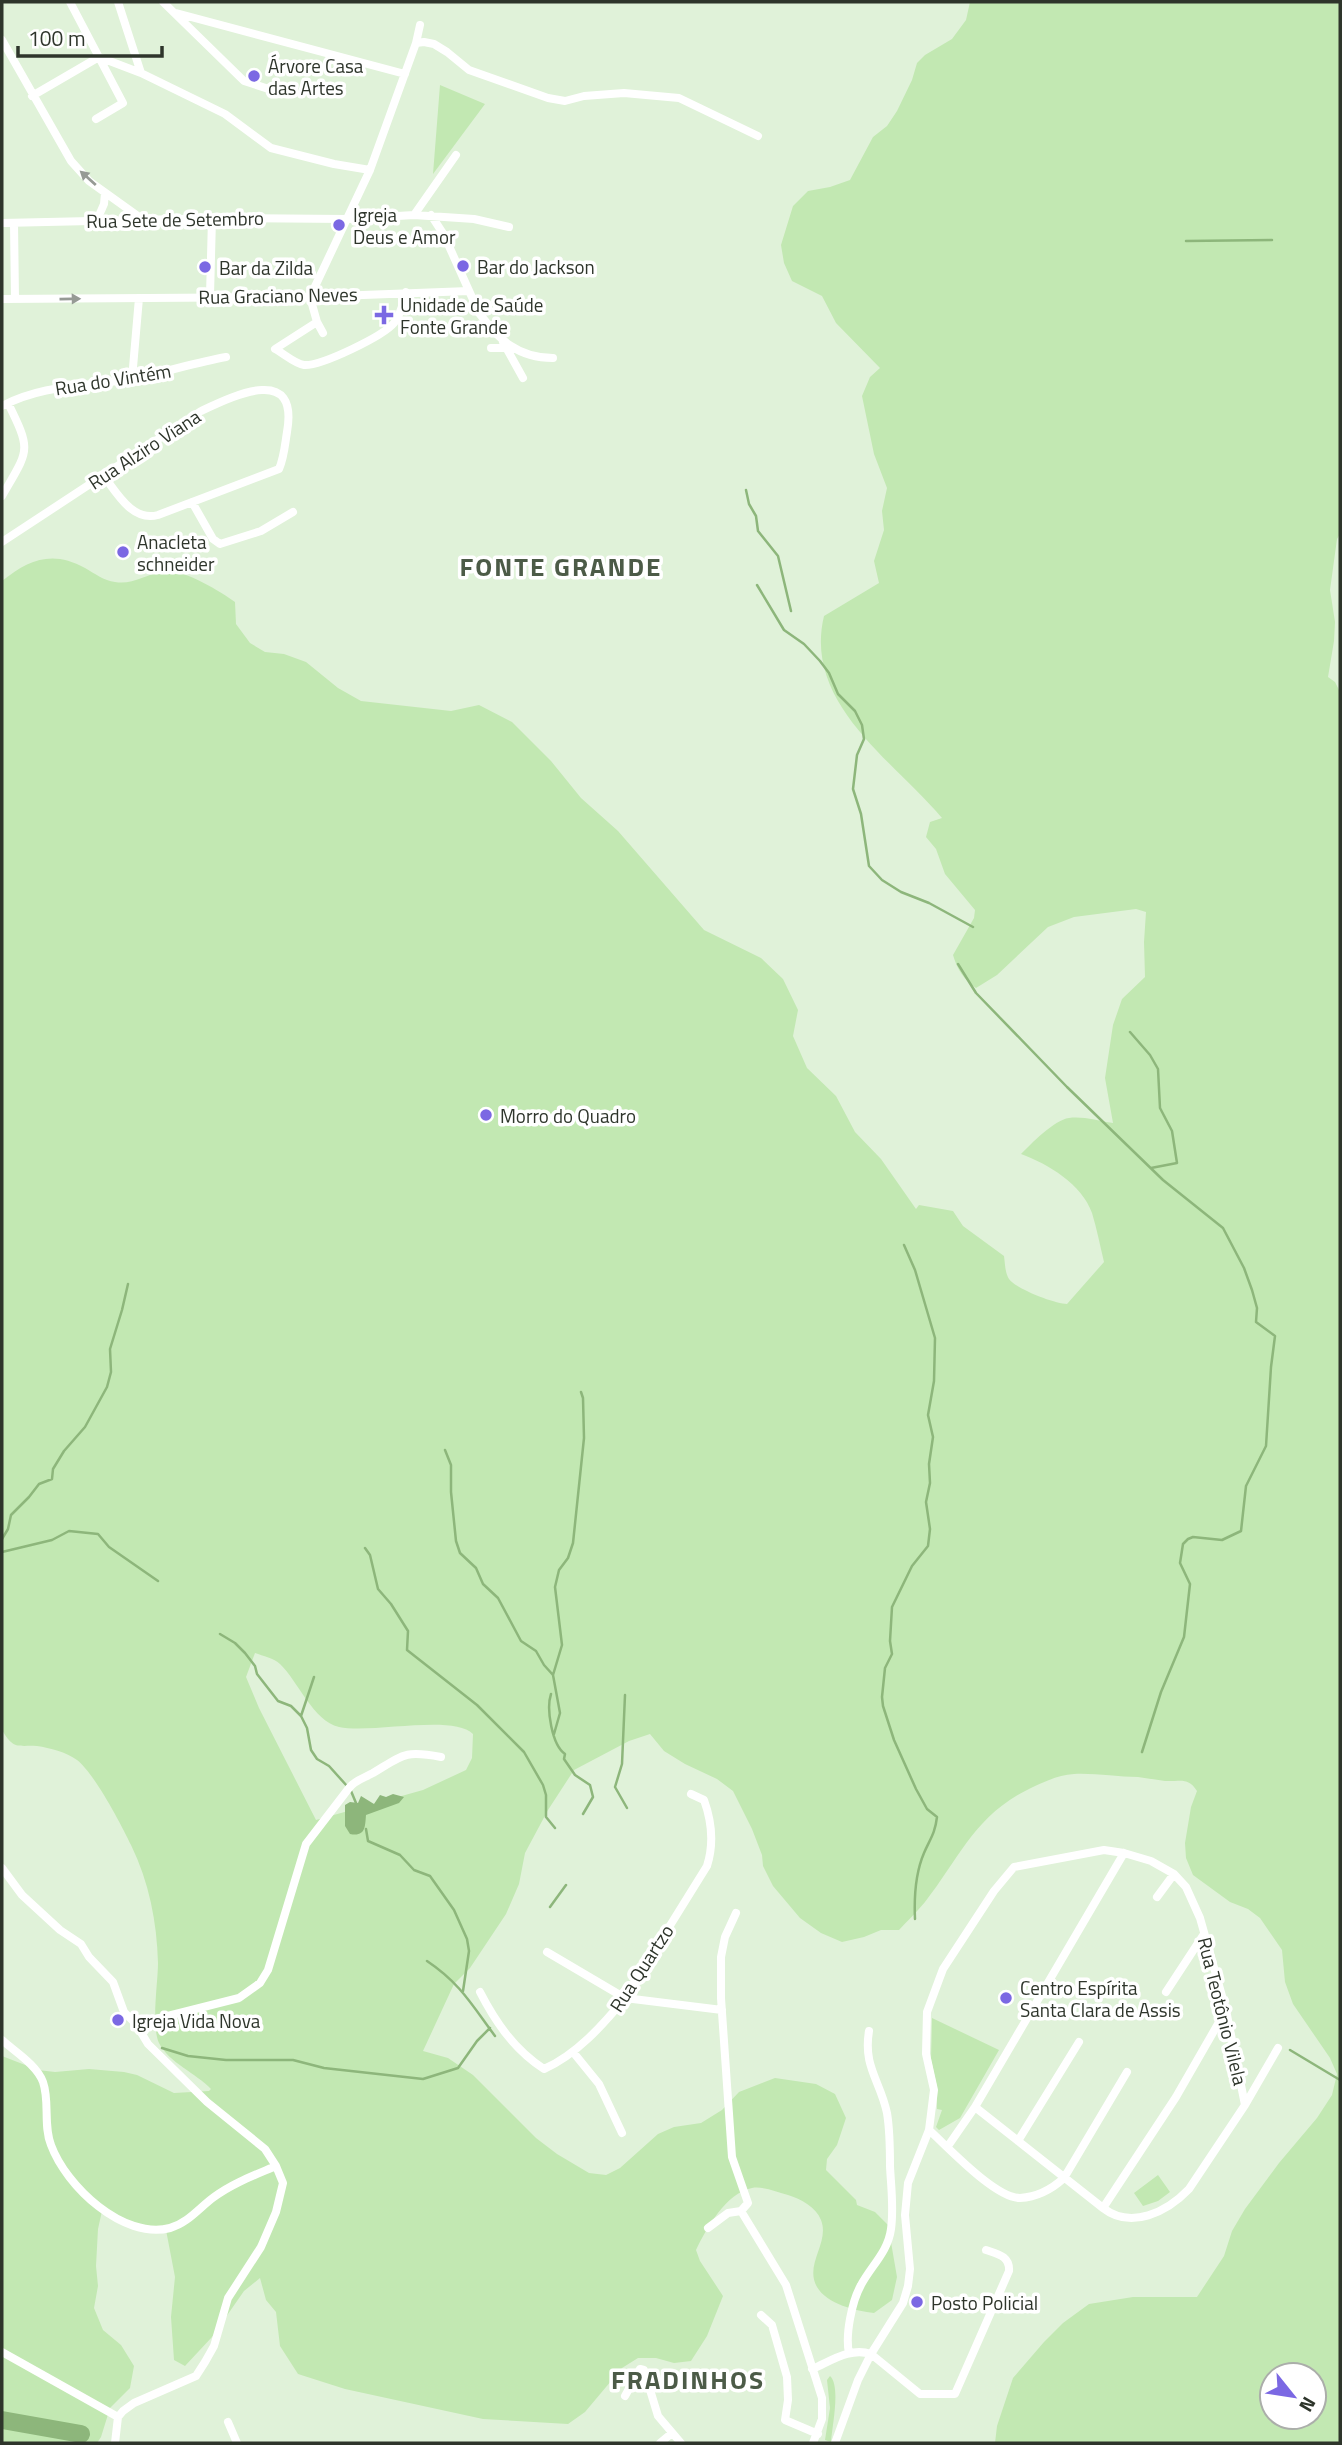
<svg xmlns="http://www.w3.org/2000/svg" width="1342" height="2445" font-family="'Titillium Web',sans-serif">
	<rect width="100%" height="100%" fill="#e0f2d9"/>
	<!-- green -->
	<path fill="#c2e8b2" fill-rule="evenodd" d="M970,2H1340V534L1337,539L1330,590L1335,622L1334,641L1328,677L1335,682L1340,692V2443H995L997,2426L1013,2378L1044,2342L1063,2323L1089,2304L1133,2297H1197L1224,2256L1232,2231L1245,2209L1279,2163L1317,2118L1332,2095L1337,2074L1330,2058L1293,2004L1285,1982L1282,1950L1260,1918L1248,1909L1230,1902L1193,1875L1186,1858L1185,1843L1191,1807L1197,1791C1188,1776 1179,1782 1165,1781C1156,1780 1147,1778 1138,1777C1117,1777 1095,1773 1074,1774C1059,1775 1046,1781 1033,1787C975,1814 961,1856 925,1902C917,1912 907,1921 899,1930H881L864,1937L842,1942L821,1933L800,1918L773,1886L763,1866L762,1855L752,1829L733,1791L717,1779L685,1764L664,1751L650,1734L629,1741L574,1770L548,1810L525,1853L519,1884L506,1914L470,1968L454,1984L423,2051L448,2058L473,2075L536,2138L557,2154L589,2173L606,2175L620,2168L658,2134L674,2127L701,2123L722,2110L739,2092L775,2078L816,2084L835,2094L846,2118L837,2145L827,2159L826,2170L856,2200L857,2205L875,2212L888,2225L897,2277L892,2300L874,2313C856,2311 827,2304 817,2287C804,2264 830,2243 821,2220C816,2207 801,2199 788,2195C777,2192 763,2186 752,2188C726,2193 706,2229 696,2250L700,2261L723,2296L707,2336L691,2361L674,2363L656,2358H638L622,2368L585,2412L568,2424L483,2419L345,2389L298,2374L280,2346L276,2312L266,2300L260,2278L244,2291L212,2337L185,2366L174,2360L171,2317L175,2277L166,2230L150,2229L102,2211L98,2229L96,2266L98,2286L94,2308L103,2330L121,2345L134,2366L130,2388L110,2408L101,2437L97,2443H2V2056L38,2070L55,2072L89,2069L124,2072L137,2075L174,2093L209,2091L211,2089C196,2073 169,2063 159,2043C151,2026 158,1982 158,1963C157,1922 149,1882 131,1845C121,1824 94,1773 77,1760C66,1752 50,1748 37,1746C17,1745 14,1750 2,1730V581C29,559 53,550 85,568C94,573 104,581 115,582C132,585 146,575 162,571C180,567 220,591 235,602L236,624L250,643L265,652L284,654L306,662L338,688L361,701L451,711L479,705L512,722L551,761L581,798L618,831L704,930L761,958L783,979L798,1010L793,1036L807,1068L836,1096L855,1132L881,1159L916,1209L919,1205L953,1211L963,1226L1004,1256C1005,1263 1005,1273 1009,1279C1016,1289 1055,1304 1067,1304L1104,1262C1100,1246 1097,1229 1092,1213C1082,1184 1048,1164 1021,1154C1031,1144 1054,1120 1069,1118C1083,1116 1098,1121 1113,1123L1105,1078L1113,1025L1122,999L1145,977L1144,942L1146,912L1136,909L1074,917L1048,927L997,975L976,988C964,980 957,969 953,955L974,918L975,910L945,874L936,849L926,837L930,822L942,818C893,760 803,703 824,616L879,583L874,561L884,530L882,511L887,488L874,454L862,396L870,377L880,368L836,323L822,296L792,281L784,263L781,245L793,206L808,191L830,187L850,180L873,137L887,126L897,111L912,80L917,63L925,55L952,39L966,20ZM255,1653C263,1656 274,1658 280,1664C298,1681 313,1721 339,1727C371,1734 453,1714 473,1734L472,1758L466,1770L423,1790L316,1820L259,1708L246,1677ZM1272,2375H1314V2417H1272Z
		M440,85L485,104L433,174Z
		M932,2018L999,2050L960,2118L939,2130L936,2127L942,2110L937,2109V2087L931,2059Z
		M1158,2175L1170,2192L1158,2201L1143,2206L1134,2193Z
		M830,2376C841,2386 832,2427 831,2442L825,2440L830,2408L827,2380Z"/>
	<!-- water -->
	<path fill="#8db67b" d="M393,1794L404,1797L399,1803L366,1815C365,1826 366,1837 350,1834L345,1826V1805L350,1802L358,1803L361,1796L374,1804L380,1795L386,1797Z"/>
	<g fill="none" stroke-linecap="round" stroke-linejoin="round">
		<!-- stream -->
		<path stroke="#8db67b" stroke-width="2.5" d="M1186,241L1272,240
			M746,490L749,504L756,516L758,531L778,556L791,611
			M757,585L784,630L804,644L820,661L829,673L838,694L855,711L862,725L864,739L857,755L853,789L861,814L869,866L882,880L901,892L929,903L973,927
			M958,964L976,993L1067,1087L1163,1180L1223,1228L1244,1268L1252,1290L1257,1308L1256,1322L1275,1336L1271,1367L1266,1446L1246,1486L1241,1531L1222,1540L1193,1537L1188,1539L1183,1544L1180,1563L1190,1584L1184,1637L1161,1692L1142,1752
			M1130,1032L1150,1055L1158,1069L1160,1108L1172,1131L1177,1163L1151,1168
			M904,1245L915,1270L935,1338L934,1381L928,1415L933,1437L929,1464L930,1483L926,1502L930,1529L928,1546L912,1566L892,1607L890,1641L892,1654L885,1668L882,1697L883,1706L894,1740L916,1789L927,1809L937,1817C935,1834 930,1839 924,1853C915,1874 914,1897 915,1919
			M445,1450L451,1465V1492L456,1541L460,1553L476,1568L483,1584L498,1598L521,1641L536,1651L544,1665L553,1675L560,1713L554,1734
			M2,1539L8,1529L11,1515L29,1497L39,1484L52,1479L53,1469L64,1451L85,1427L107,1387L111,1372L110,1349L122,1310L128,1284
			M365,1548L370,1555L378,1589L391,1604L408,1631L407,1650L477,1705L524,1752L543,1785L546,1795V1817L555,1828
			M2,1552L52,1540L69,1531L98,1534L109,1547L158,1581
			M220,1634L235,1643L245,1653L255,1666L257,1674L278,1701L291,1706L301,1716L307,1728L311,1750L317,1759L329,1766L347,1786
			M553,1675L562,1645L555,1587L559,1570L568,1558L573,1543L584,1438L583,1398L581,1392
			M551,1694C546,1709 552,1745 565,1754L564,1759L575,1775L590,1785L593,1797L583,1814
			M625,1695L622,1764L615,1787L627,1808
			M301,1716L314,1677
			M351,1791L356,1803
			M366,1829L368,1841L400,1855L414,1870L430,1876L454,1910L467,1939L469,1951L463,1991
			M550,1907L566,1885
			M427,1961C460,1983 472,2005 495,2036
			M162,2048L188,2056L226,2060H293L324,2068L423,2079L458,2068L477,2041L490,2028
			M1290,2050L1340,2080"/>
		<!-- river -->
		<path stroke="#8db67b" stroke-width="18" d="M2,2420L81,2434"/>
		<!-- minor -->
		<path stroke="#fff" stroke-width="8" d="M70,2L123,103L96,119
			M118,2L141,73
			M163,2L244,81L284,94
			M176,13L405,74
			M2,40L71,161L89,181L142,219
			M416,43L420,25
			M32,96L99,57L141,73L225,114L271,148L334,164L370,170
			M414,215L456,155
			M431,215L444,235L479,313C499,340 518,358 553,358
			M97,220L104,204L105,193
			M2,223L226,218L348,219L414,215L474,219L509,227
			M14,223L15,299
			M210,296L212,218
			M310,297L370,170L416,43L424,42L434,44L447,52L469,70L548,98L565,101L584,96L624,93L679,98L758,136
			M310,297L317,322L323,333
			M2,299L310,297L469,291
			M317,322L275,349C283,353 295,364 304,365C322,366 383,336 394,323C401,315 403,302 406,292
			M503,342L523,378
			M491,348H506
			M132,379L139,298
			M2,406C44,384 85,387 130,379C162,373 194,363 226,357
			M2,496C29,449 32,452 8,403
			M192,502L213,539L220,544L261,531L293,512
			M2,542L201,411C235,395 299,364 287,432C285,444 284,458 279,469L158,515C132,522 117,493 103,475
			M2,1868L22,1895L60,1930L81,1944L89,1957L113,1982L124,2012L136,2024L148,2044L207,2102L265,2149L276,2166L283,2183L276,2212L261,2247L228,2298L214,2346L205,2362L196,2376L134,2403L123,2411L118,2417L115,2443
			M1157,1897L1174,1874
			M736,1913L725,1937L721,1957V1998L732,2157L748,2203L741,2211
			M547,1952L625,1998L722,2010
			M480,1992C496,2023 514,2049 544,2069C576,2055 603,2025 625,1998L707,1866C714,1844 712,1822 704,1800L691,1794
			M1166,1992L1204,1934
			M136,2024L239,1998L260,1983L268,1970L306,1844L349,1788C355,1780 364,1778 373,1773C403,1755 404,1750 441,1757
			M2,2040C14,2051 37,2065 43,2082C50,2102 43,2125 51,2145C66,2186 123,2240 170,2228C188,2223 200,2207 214,2197C233,2183 255,2175 276,2166
			M573,2052L599,2084L622,2133
			M1245,2105L1278,2048
			M929,2130C948,2147 995,2198 1020,2198C1037,2197 1052,2189 1064,2178L1127,2072
			M1018,2141L1079,2042
			M948,2146L975,2107L1124,1853
			M1103,2208L1176,2097L1226,2010
			M708,2228L728,2213L741,2211L786,2285L822,2398V2419L813,2443
			M761,2315L772,2325L787,2377L788,2400L785,2420L818,2434
			M2,2352L118,2417
			M849,2353C845,2335 852,2301 861,2285C871,2266 888,2252 891,2229C894,2208 891,2187 890,2166C890,2147 890,2131 887,2113C880,2080 863,2067 869,2031
			M812,2369C831,2361 850,2347 871,2354L920,2394H955L1009,2271C1010,2256 998,2254 986,2250
			M625,2396L640,2369L644,2370L658,2416L681,2443
			M228,2422L237,2443
			M660,2443L672,2433
			M835,2443L858,2380L871,2354L903,2303L908,2286L910,2269L905,2215L908,2183L929,2130L934,2090L926,2054L927,2012L943,1969L994,1891L1014,1867L1104,1850L1124,1853L1151,1861L1174,1874L1186,1887L1200,1918L1226,2010L1245,2105L1189,2189C1167,2212 1131,2230 1103,2208L975,2107"/>
	</g>
	<!-- one-way arrows -->
	<defs><path id="oneway-solid" d="M-6-.8H1V-3.2L6.5 0L1 3.2V.8H-6Z" transform="scale(1.75)"/></defs>
	<g fill="#969a95">
		<use href="#oneway-solid" transform="translate(88 178) rotate(-138)"/>
		<use href="#oneway-solid" transform="translate(70 299) rotate(-1)"/>
	</g>
	<!-- markers -->
	<g fill="#7b68e3" stroke="#fff" stroke-width="2.5">
		<circle cx="254" cy="76" r="7"/>
		<circle cx="339" cy="225" r="7"/>
		<circle cx="463" cy="266" r="7"/>
		<circle cx="205" cy="267" r="7"/>
		<path d="M380.5 304.5h7v7h7v7h-7v7h-7v-7h-7v-7h7z"/>
		<circle cx="123" cy="552" r="7"/>
		<circle cx="486" cy="1115" r="7"/>
		<circle cx="1006" cy="1998" r="7"/>
		<circle cx="118" cy="2020" r="7"/>
		<circle cx="917" cy="2302" r="7"/>
	</g>
	<g text-anchor="middle" dominant-baseline="central" stroke-width="7" stroke-linejoin="round" paint-order="stroke">
		<!-- poi labels -->
		<g font-size="19" fill="#2e352b" stroke="#fff" text-anchor="start">
			<text x="268" y="65">Árvore Casa<tspan x="268" dy="22">das Artes</tspan></text>
			<text x="353" y="214">Igreja<tspan x="353" dy="22">Deus e Amor</tspan></text>
			<text x="477" y="266">Bar do Jackson</text>
			<text x="219" y="267">Bar da Zilda</text>
			<text x="400" y="304">Unidade de Saúde<tspan x="400" dy="22">Fonte Grande</tspan></text>
			<text x="137" y="541">Anacleta<tspan x="137" dy="22">schneider</tspan></text>
			<text x="500" y="1115">Morro do Quadro</text>
			<text x="1020" y="1987">Centro Espírita<tspan x="1020" dy="22">Santa Clara de Assis</tspan></text>
			<text x="132" y="2020">Igreja Vida Nova</text>
			<text x="931" y="2302">Posto Policial</text>
		</g>
		<!-- street labels -->
		<g font-size="19" fill="#2e352b" stroke="#fff">
			<text transform="translate(175 219) rotate(-1)">Rua Sete de Setembro</text>
			<text transform="translate(278 295) rotate(-1)">Rua Graciano Neves</text>
			<text transform="translate(113 379) rotate(-9)">Rua do Vintém</text>
			<text transform="translate(144 449) rotate(-33)">Rua Alziro Viana</text>
			<text transform="translate(641 1968) rotate(-57)">Rua Quartzo</text>
			<text transform="translate(1223 2011) rotate(76)">Rua Teotônio Vilela</text>
		</g>
		<!-- district labels -->
		<g font-size="26" font-weight="bold" letter-spacing="2" fill="#4c5b47" stroke="#fff">
			<text x="561" y="566">FONTE GRANDE</text>
			<text x="688" y="2379">FRADINHOS</text>
		</g>
	</g>
	<!-- border -->
	<rect width="1342" height="2445" fill="none" stroke="#2e352b" stroke-width="7"/>
	<!-- north arrow -->
	<g transform="translate(1293 2396) rotate(120)"><circle r="33" fill="#ffffff" stroke="#abaeaa" stroke-width="2"/>
	<path d="M0-5L12 26L0 18L-12 26Z" fill="#7b68e3"/>
	<text y="-10" font-size="19" font-weight="bold" text-anchor="middle" fill="#2e352b">N</text>
	</g>
	<!-- scale -->
	<path d="M18 46v10h144v-10" fill="none" stroke="#2e352b" stroke-width="3.5"/>
	<text x="28" y="46" font-size="21" fill="#2e352b" stroke="#ffffff" stroke-width="5" paint-order="stroke">100 m</text>
</svg>
